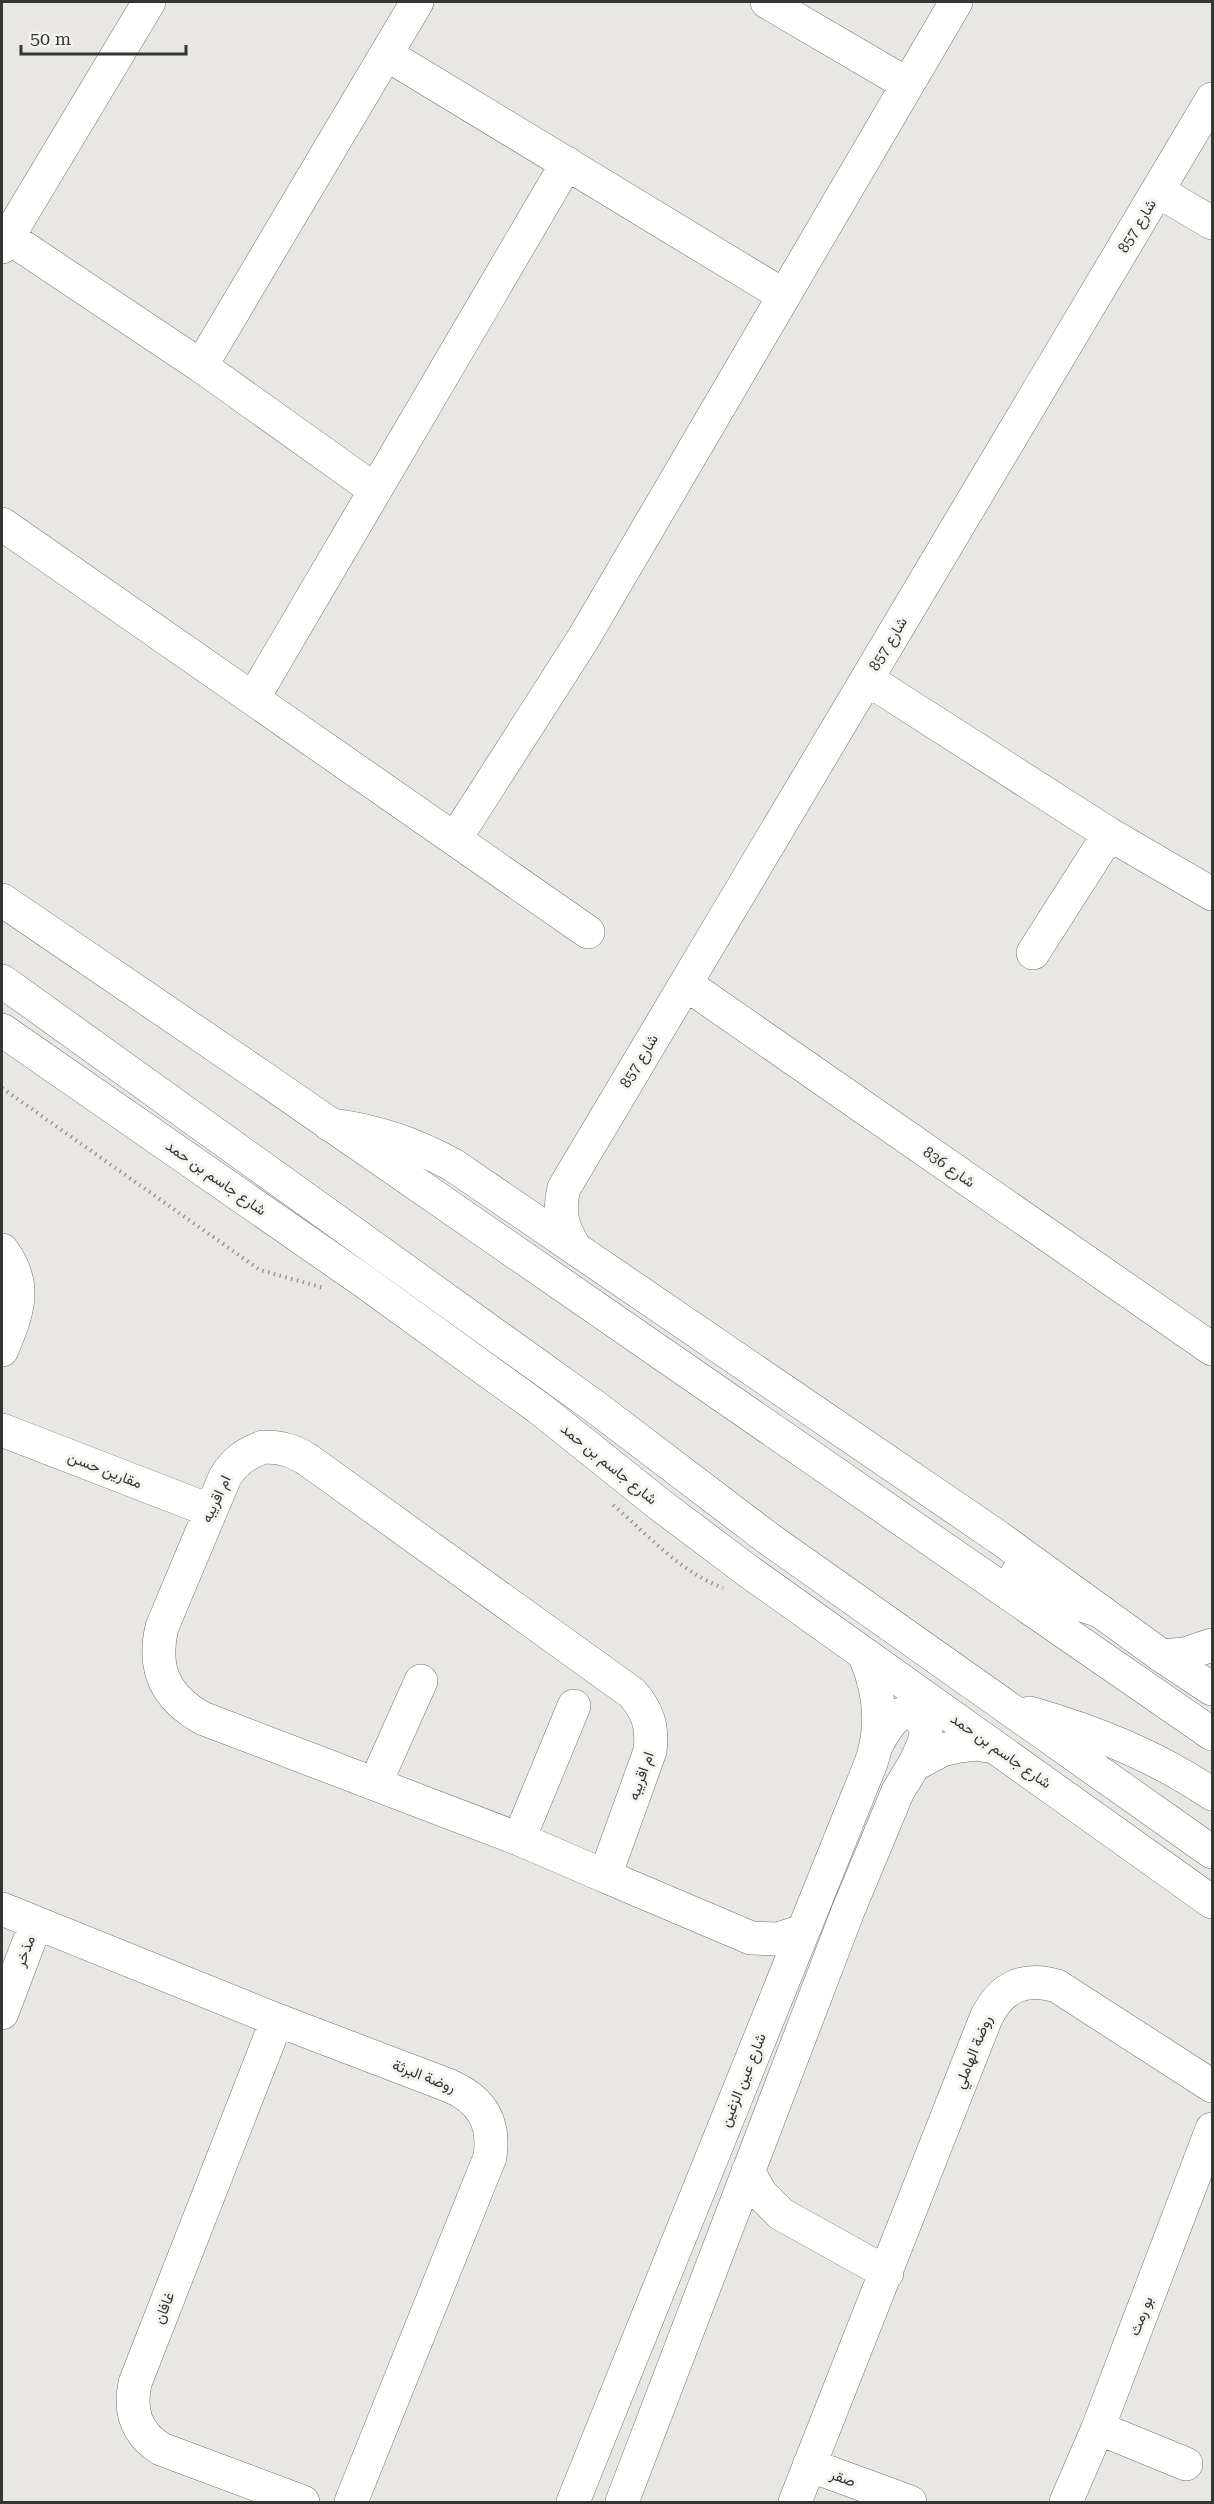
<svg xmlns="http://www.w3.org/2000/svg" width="1214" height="2504" viewBox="0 0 1214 2504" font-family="'Roboto Serif',Vazirmatn,serif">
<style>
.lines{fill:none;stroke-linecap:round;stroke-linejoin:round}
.minor-casing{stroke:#74736f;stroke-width:34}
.major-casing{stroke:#74736f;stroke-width:34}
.path{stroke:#979693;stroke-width:4;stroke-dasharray:1.5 4.5;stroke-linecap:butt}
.minor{stroke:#fff;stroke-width:33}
.major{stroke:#fff;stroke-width:33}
.labels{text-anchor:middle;stroke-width:6;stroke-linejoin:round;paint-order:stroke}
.street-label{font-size:15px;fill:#353533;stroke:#f6f4f0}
</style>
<rect width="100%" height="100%" fill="#e8e7e3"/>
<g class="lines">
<g class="minor-casing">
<path id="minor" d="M767,2l140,82
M386,54l397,241
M1158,191l54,32
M8,237l193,129 174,124
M2,247l147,-245
M201,366l216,-364
M2,524l586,408
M867,679l242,155 103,60
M254,697l313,-534
M455,839l128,-200 373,-637
M1033,953l76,-119
M686,984l526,365
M2,1030l360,250 177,128 120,96 89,67 464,331
M330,1125c45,5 83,18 123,40l545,372 164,119 50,33
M576,1249c-14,-20 -18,-38 -12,-61l648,-1089
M2,1250c27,36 15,63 0,100
M2,1430l207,80
M263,1447c18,0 30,3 45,13l324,233c16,18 21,34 18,58l-45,125 -86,-37 -317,-121c-37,-21 -50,-49 -40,-91l63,-150c10,-16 20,-23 38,-30z
M1162,1656l23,-2 27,-9
M877,1744c8,-14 22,-42 41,-27 5,4 8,11 8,17 -1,10 -8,22 -12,31
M375,1784l46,-103
M519,1839l55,-133
M605,1876l146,62 27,1 25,-8
M2,1909l275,111 173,66c32,14 45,37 40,71l-139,345
M2,2013l34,-90
M277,2020l-142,363c-6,29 1,50 26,66l142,53
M748,2171l13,23 20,20 106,59
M1098,2428l88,36
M809,2465l101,37
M573,2502l298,-739c13,-37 9,-73 -7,-109
M622,2502l226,-591 50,-120 16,-26 28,-15 17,-4 18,-2 17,3
M795,2502l191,-484c15,-31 38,-42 71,-32l155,100
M1066,2502l32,-74 114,-299"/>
</g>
<g class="major-casing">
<path id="major" d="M2,900l257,175 953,659
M2,981l592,425 175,133 443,313
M1017,1574l31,20 52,17
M1030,1713c63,18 128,44 182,81"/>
</g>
<path class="path" d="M2,1088l258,182 64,18
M613,1505c37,31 64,65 110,83"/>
<use href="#minor" class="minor"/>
<use href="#major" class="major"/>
</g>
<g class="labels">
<g class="street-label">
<text transform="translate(1137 226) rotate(-59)" y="5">شارع 857</text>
<text transform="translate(888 644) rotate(-59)" y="5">شارع 857</text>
<text transform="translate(639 1061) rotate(-59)" y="5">شارع 857</text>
<text transform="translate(949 1167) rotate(35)" y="5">شارع 836</text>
<text transform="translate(216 1178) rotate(35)" y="5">شارع جاسم بن حمد</text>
<text transform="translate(609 1464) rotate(39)" y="5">شارع جاسم بن حمد</text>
<text transform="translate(105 1470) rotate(21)" y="5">مقارين حسن</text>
<text transform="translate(216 1499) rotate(-65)" y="5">ام اقريبه</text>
<text transform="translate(1001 1751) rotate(35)" y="5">شارع جاسم بن حمد</text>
<text transform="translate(641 1776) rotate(-71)" y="5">ام اقريبه</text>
<text transform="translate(25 1951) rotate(-69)" y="5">مذخر</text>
<text transform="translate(973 2052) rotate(-68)" y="5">روضة الهاملي</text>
<text transform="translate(424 2076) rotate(21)" y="5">روضة البرثة</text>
<text transform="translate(743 2080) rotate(-68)" y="5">شارع عين الزغين</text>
<text transform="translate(164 2308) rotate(-69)" y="5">غافان</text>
<text transform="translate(1141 2316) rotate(-69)" y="5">بو رمث</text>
<text transform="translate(843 2478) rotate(20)" y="5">صقر</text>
</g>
</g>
<rect width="1214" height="2504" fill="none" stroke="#353533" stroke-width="6"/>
<path d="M21 45v9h165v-9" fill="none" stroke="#353533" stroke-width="3"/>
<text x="30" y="45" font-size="18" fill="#353533" stroke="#f6f4f0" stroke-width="4.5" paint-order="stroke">50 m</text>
</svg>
